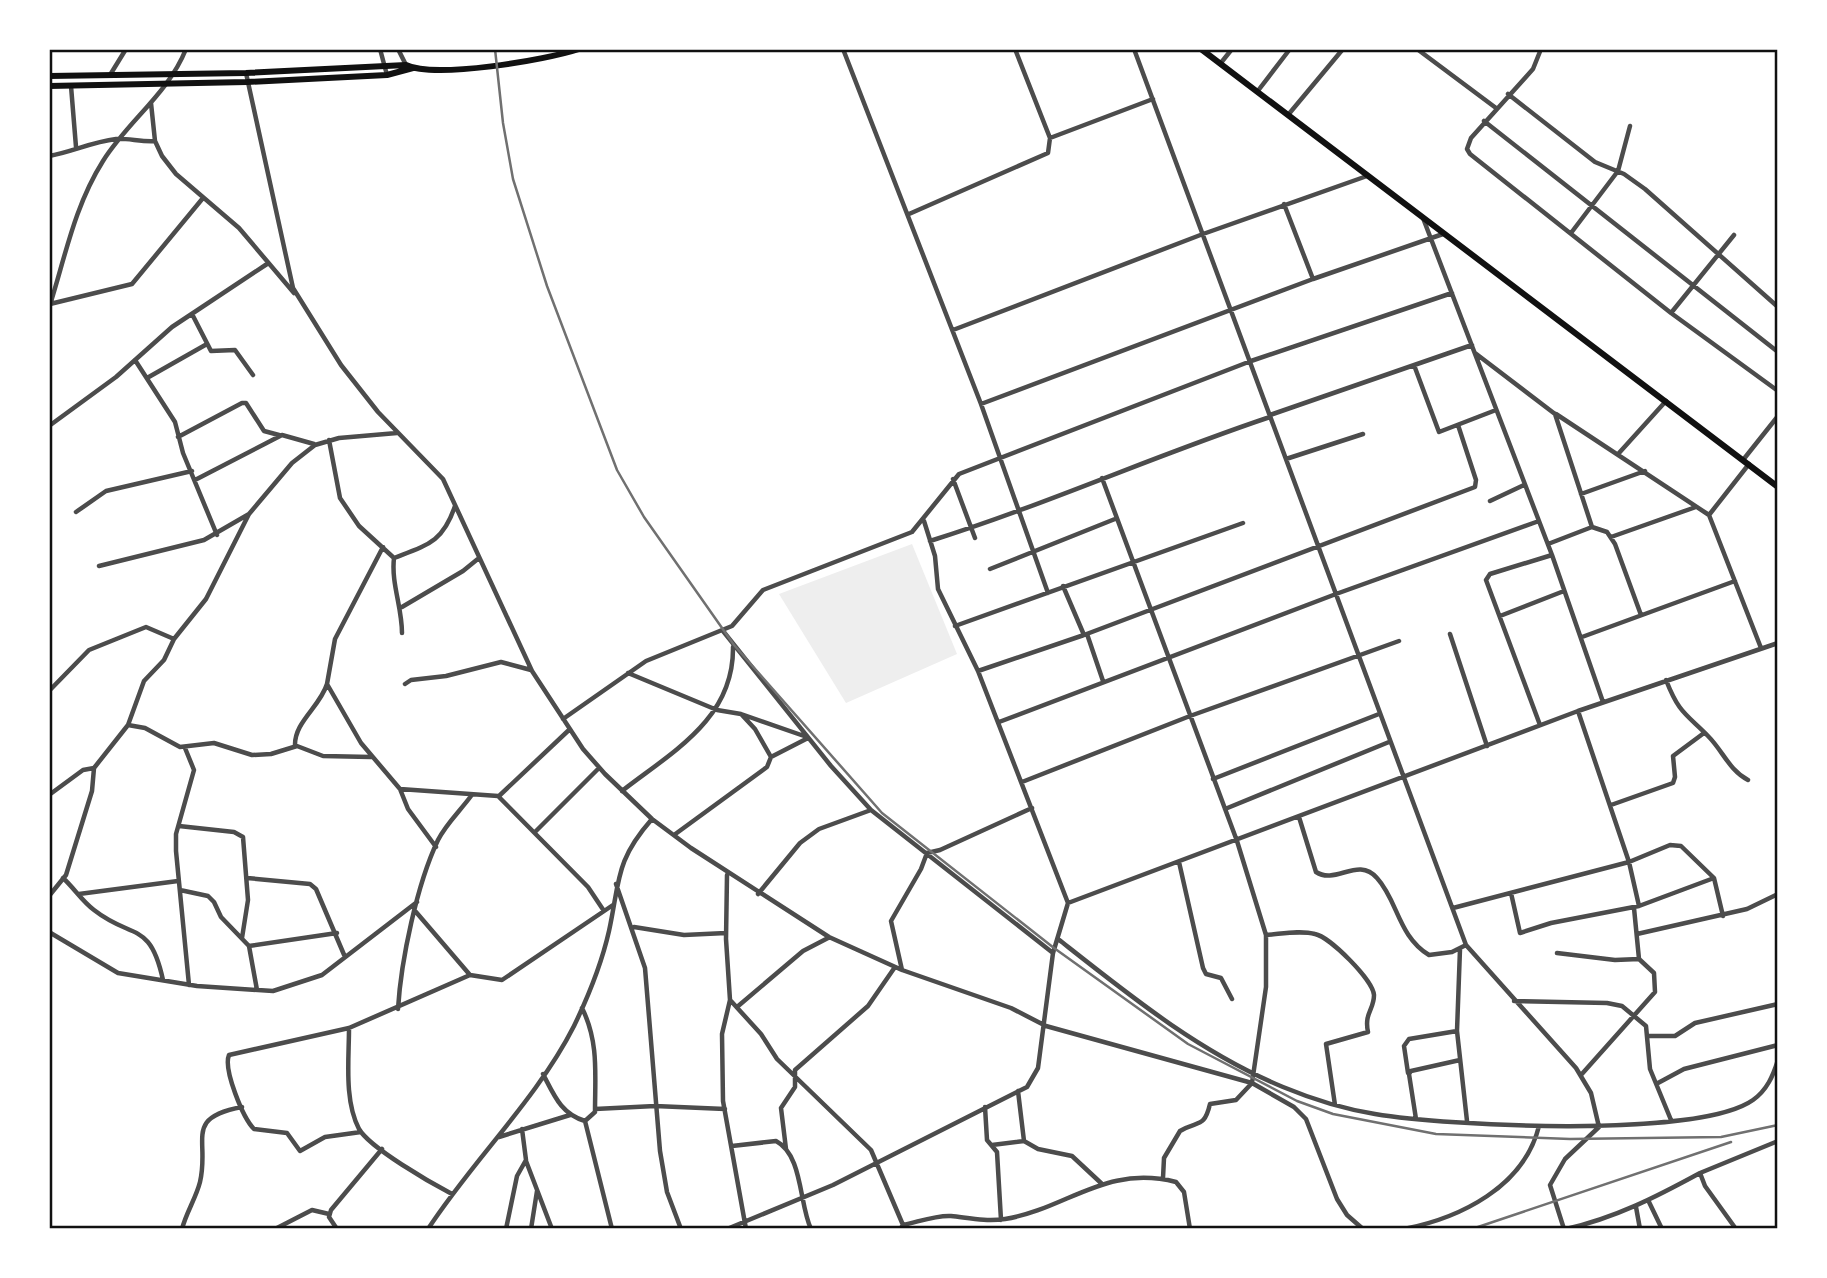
<svg xmlns="http://www.w3.org/2000/svg" width="1827" height="1278" viewBox="0 0 1827 1278" font-family="Helvetica,sans-serif">
<style>
.green{fill:#eee}
.lines{fill:none;stroke-linecap:round;stroke-linejoin:round}
.minor{stroke:#4c4c4c;stroke-width:4.5}
.secondary{stroke:#111;stroke-width:6}
.rail{stroke:#707070;stroke-width:2.5}
.neatline{fill:none;stroke:#111;stroke-width:2.5}
</style>
<rect width="100%" height="100%" fill="#fff"/>
<path class="green" d="M912,544l45,110 -111,49 -67,-109z"/>
<g class="lines">
<path class="minor" d="M380,49l7,26
M398,49l8,16
M843,49l138,355 67,189
M1134,49l332,896 110,123 15,25 8,34 -34,32 -15,26 14,44
M1417,49l79,59
M1541,49l-8,20 -62,69 -4,11 3,5 201,159 107,78
M1220,64l12,-15
M246,73l47,215 48,77 37,47 65,67 89,192 51,78 22,25 47,45 39,29 138,89 73,33 109,38 35,18 206,57 42,24 12,12 31,80 10,16 16,14
M110,75l16,-26
M71,86l5,61
M1257,92l33,-43
M1508,94l87,68 29,12 21,15 133,118
M151,103l4,38 7,15 14,18 63,54 55,65
M1288,115l55,-66
M1484,121l294,231
M1050,138l103,-39
M49,156c22,-4 43,-14 67,-17 11,-1 26,3 39,2
M1284,204l29,75
M909,214l139,-61 2,-15 -35,-89
M1423,218l129,337 51,147
M1571,233l47,-62 12,-45
M50,304l82,-20 71,-86
M49,308c16,-50 25,-101 54,-147 25,-40 65,-67 83,-112
M1671,313l63,-78
M192,314l19,37 24,-1 18,25
M953,330l250,-96 164,-58
M1475,353l80,61 37,113
M135,360l40,62 8,31 34,82
M1414,365l25,67 57,-22
M147,378l60,-34
M981,404l332,-125 130,-45
M1556,414l153,101
M1270,415l202,-70
M49,426l67,-49 56,-50 95,-63
M178,437l64,-34h4l18,28 15,4
M329,440l11,58 19,28 35,32
M1619,453l47,-52
M1286,459l77,-25
M1743,460l35,-44
M1749,464l-40,51 52,133
M1102,478l135,363 29,94v52l-14,96 -16,17 -26,4c-6,25 -12,16 -30,27l-16,27 -1,20
M953,479l22,59
M195,480l87,-45 32,9
M1581,494l64,-23
M1490,501l34,-16
M76,512l30,-21 86,-20
M1611,537l85,-30
M930,541c115,-36 226,-86 340,-124
M1548,544l44,-17 15,5 8,12 26,71
M383,547l-48,92 -8,45 34,59 39,46 8,20 28,38
M394,558c34,-13 49,-16 61,-52
M394,558c-3,25 8,49 8,75
M99,566l105,-26 45,-26
M990,569l125,-50
M1063,586l21,49
M402,607l61,-36 16,-13
M1500,616l64,-25
M955,626l288,-103
M723,631l108,135 40,44 182,143
M1087,634l16,47
M1450,634l37,112
M1582,637l153,-56
M978,671l106,-36 391,-148 1,-7 -18,-55
M628,673l89,37 24,4 66,23
M1666,680c13,33 19,33 42,56 15,15 21,34 40,44
M405,684l6,-4 35,-4 55,-14 30,8
M49,691l40,-41 57,-23 28,12
M1578,711l51,151 41,-17 11,1 33,32 9,38
M563,719l83,-58 86,-35 31,-36 149,-58 47,-58 292,-113 201,-68
M999,722l337,-128 203,-73
M128,725l17,3 35,19 34,-4 38,12 19,-1 26,-8 26,10 48,1
M1540,725l-54,-145 4,-6 62,-19
M295,746c-1,-24 25,-39 32,-62
M185,748l9,22 -18,64v17l13,134
M771,757l37,-19
M1213,779l166,-65
M1022,782l168,-66 209,-75
M400,789l98,7 90,91 16,24
M622,791c50,-39 112,-72 111,-144
M49,795l34,-25 11,-2
M499,796l71,-67
M1611,805l62,-22 2,-6 -2,-21 31,-23
M1225,809l164,-67
M1299,817l17,55c20,13 42,-16 61,6 21,23 21,58 52,77l23,-3 14,-7
M179,826l55,6 9,5 5,63 -6,38
M536,831l63,-63
M674,835l93,-68 4,-10 -16,-28 -13,-14
M1179,862l24,106 3,6 15,4 11,21
M727,875l-1,64 4,61 -8,34 1,67 23,128
M63,878c11,10 19,23 31,32 38,30 56,10 69,70
M247,878l63,6 6,5 29,68
M616,884l29,84 15,183 7,41 14,37
M180,890l28,6 6,6 7,15 28,29 8,44
M1511,893l9,40 31,-10 88,-17 75,-28
M79,894l99,-13
M758,894l42,-51 19,-14 52,-19
M49,896l17,-21 26,-84 2,-23 34,-43 16,-44 20,-21 10,-21 32,-40 43,-85 43,-51 23,-18 24,-7 58,-5
M1068,903l510,-192 200,-68
M1453,908l176,-46 10,44
M416,912l54,63
M634,927l50,8 42,-2
M49,932l69,41 79,13 76,5 49,-16 95,-73
M1637,934l110,-25 31,-15
M1266,935c15,-1 34,-5 49,-1 15,3 58,46 59,61 0,15 -10,18 -6,37l-42,12 9,61
M1058,939c71,56 141,113 225,148 29,12 61,22 92,27 70,12 323,25 378,-14 14,-10 20,-24 25,-40
M249,946l88,-13
M1460,949l-3,82 10,90
M1557,953l58,7 24,-1
M902,970l-11,-49 30,-52 6,-16 13,-3 92,-42
M731,1001l30,33 16,25 94,91 32,75 -3,4
M1514,1001l93,2 15,3 24,20 4,43 21,51
M737,1007l66,-56 25,-13
M582,1008c17,34 13,67 13,104l-10,9 27,108
M398,1009c3,-49 19,-125 40,-169 8,-16 22,-29 33,-44
M349,1028c0,32 -5,72 10,101 11,19 72,54 93,65
M1647,1036h28l20,-13 83,-19
M1408,1073l-4,-27 5,-7 48,-8
M543,1074c11,21 18,40 42,47
M1581,1075l74,-83 -1,-19 -15,-14 -5,-51
M1658,1083l26,-14 94,-24
M1018,1091l6,50 14,8 34,7 29,27
M985,1107l2,33 10,12 4,68
M595,1109l60,-3 70,3
M1416,1119l-7,-45 2,-3 49,-11
M361,1132l-36,5 -25,14 -13,-18 -33,-4c-11,-11 -31,-60 -25,-74l120,-27 121,-53 32,5 111,-75
M499,1137l71,-22
M992,1145l32,-4
M732,1146l44,-5c27,14 23,63 35,88
M786,1149l-5,-41 14,-21v-17l73,-64 27,-39
M526,1161l26,68
M1700,1173l78,-32
M1649,1202l13,27
M1636,1207l4,22
M903,1225c15,-3 33,-10 48,-9 18,2 35,6 54,3 62,-10 100,-55 171,-37l8,10 6,37
M182,1229c4,-16 14,-31 18,-47 10,-42 -17,-64 42,-75
M275,1229l37,-19 17,4
M337,1229l-8,-12 2,-7 51,-61
M428,1229c45,-69 109,-130 146,-203 14,-29 28,-64 35,-95 11,-51 6,-70 43,-112
M506,1229l11,-53 9,-16 -4,-31
M531,1229l6,-38
M727,1229l106,-44 194,-98 11,-19 15,-115 15,-50 -90,-232 -40,-82 -3,-33 -11,-35
M1404,1229c56,-11 120,-42 135,-103
M1566,1229c49,-11 90,-32 134,-56l5,13 31,43"/>
<path class="secondary" d="M1201,49l577,438
M49,76l197,-3 160,-8c29,14 140,-5 173,-16
M49,86l198,-4 140,-7 26,-7"/>
<path class="rail" d="M495,49l8,74 10,56 34,107 70,184 27,47 90,128 148,168 172,135 134,96 109,57 36,13 103,20 134,5 151,-2 57,-12
M1472,1229l259,-87"/>
</g>
<rect width="1827" height="1278" fill="none" stroke="#ffffff" stroke-width="102"/>
<rect x="51" y="51" width="1725" height="1176" class="neatline"/>
</svg>
